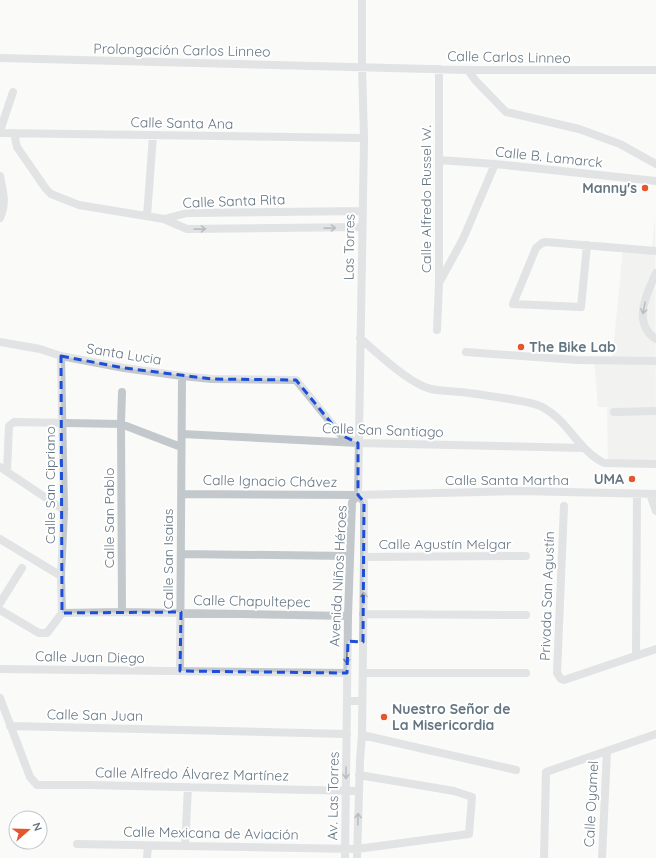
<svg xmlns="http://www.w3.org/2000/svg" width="656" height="858" viewBox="0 0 656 858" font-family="Quicksand,sans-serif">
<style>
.built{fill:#e8e9e9}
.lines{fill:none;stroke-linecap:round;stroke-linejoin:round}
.minor{stroke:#c3c8cc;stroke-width:8}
.oneway{stroke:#6a7a87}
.marked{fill:none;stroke:#1d4ed8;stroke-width:3;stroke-dasharray:8 5;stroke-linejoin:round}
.poi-dot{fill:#e4572e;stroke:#fff;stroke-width:1.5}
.labels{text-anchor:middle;stroke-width:4;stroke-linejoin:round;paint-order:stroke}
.street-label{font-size:14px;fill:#657683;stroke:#fff}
.poi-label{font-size:14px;font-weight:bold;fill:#657683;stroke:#fff;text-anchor:end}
</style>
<rect width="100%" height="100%" fill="#fafaf8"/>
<path class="built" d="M655,217l1,247 -48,-1 -1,-56h-9l-4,-47 18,1 11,-113 29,2z"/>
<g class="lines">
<path class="minor" d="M1,58l467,12h188
M468,70l7,10 31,32 73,17 41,15 36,20
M0,131l13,-39
M0,133l364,5
M14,133l3,14 29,42 5,5 28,11 85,14 23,10 175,-2
M439,160l56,4 161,17
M0,176c3,17 7,26 0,42
M147,216l6,-80
M164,219l23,-6 176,-2
M587,245l-6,62 -68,-3 23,-56 6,-5 4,-1 110,9
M656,273c-7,16 -20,41 -9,57 2,4 6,7 9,9
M439,283l24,-44 32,-75
M437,330l2,-47v-214
M360,338c17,15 50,46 71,51 10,2 21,2 30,3 18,2 36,5 54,8 10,2 21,3 29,8 24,13 35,43 60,55l52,1
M0,342l40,7 21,7 63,12 58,8 30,3 84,1 45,55 13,6
M466,352l111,8 79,1
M61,356l3,154 -3,66 1,37
M122,392l-1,32 1,188
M614,412l42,-1
M182,434l176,9 226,5
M0,467l64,43
M7,471l2,-45 5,-4 107,2 60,23
M182,494l176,1 163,-4 135,3
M650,494l6,17
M358,495l6,-357 -2,-71v-67
M564,506l-7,167 4,6 3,1 92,-31
M0,539l61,37
M181,554l169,2
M364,557l162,-1
M0,603l22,-35
M0,610l39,23h8l15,-20
M62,613l60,-1 226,4
M363,614l163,1
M636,655l1,-161
M0,669l347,4
M180,671l2,-295
M363,673h163
M0,698l30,79 7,8h52l269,6
M347,701h15
M10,726l337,8
M362,735l154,35
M77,844l280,5 112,-15 3,-37 -18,-6 -95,-16
M185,846l3,-59
M147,858l1,-12
M345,858l3,-242 4,-114 6,-7
M357,858l3,-98 2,-25 2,-178v-55l-6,-7
M544,858l2,-86 110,-38
M602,858l5,-107"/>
</g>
<defs><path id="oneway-shaft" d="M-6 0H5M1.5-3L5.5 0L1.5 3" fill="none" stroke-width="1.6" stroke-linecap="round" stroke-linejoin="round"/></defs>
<g class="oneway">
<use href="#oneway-shaft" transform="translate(330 228) rotate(-1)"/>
<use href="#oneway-shaft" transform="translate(200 229) rotate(-1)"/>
<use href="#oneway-shaft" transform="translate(644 308) rotate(101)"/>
<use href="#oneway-shaft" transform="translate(364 598) rotate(-89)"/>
<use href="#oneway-shaft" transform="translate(347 658) rotate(91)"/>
<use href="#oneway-shaft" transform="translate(346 773) rotate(91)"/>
<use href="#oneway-shaft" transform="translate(358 819) rotate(-89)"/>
</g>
<path d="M0 0H656V858H0ZM61,356l63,12 88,11 84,1 45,55 17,8v52l6,7 -1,140 -15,-1 -1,32 -167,-2 1,-59 -119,1z" fill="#fafaf8" fill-opacity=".55" fill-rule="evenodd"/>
<path class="marked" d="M61,356l63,12 88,11 84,1 45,55 17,8v52l6,7 -1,140 -15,-1 -1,32 -167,-2 1,-59 -119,1z"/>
<g class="poi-dot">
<circle cx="645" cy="188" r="4"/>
<circle cx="521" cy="347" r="4"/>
<circle cx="632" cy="479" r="4"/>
<circle cx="384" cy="717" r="4"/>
</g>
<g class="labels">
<g class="street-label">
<text transform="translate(182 50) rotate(1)" y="5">Prolongación Carlos Linneo</text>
<text transform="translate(509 57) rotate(1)" y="5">Calle Carlos Linneo</text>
<text transform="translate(182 123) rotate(1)" y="5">Calle Santa Ana</text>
<text transform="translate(549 157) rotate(6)" y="5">Calle B. Lamarck</text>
<text transform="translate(426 199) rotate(-90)" y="5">Calle Alfredo Russel W.</text>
<text transform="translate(234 201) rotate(-2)" y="5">Calle Santa Rita</text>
<text transform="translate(349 247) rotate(-89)" y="5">Las Torres</text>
<text transform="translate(124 354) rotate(9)" y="5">Santa Lucia</text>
<text transform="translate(383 430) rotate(2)" y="5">Calle San Santiago</text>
<text x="507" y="485">Calle Santa Martha</text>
<text transform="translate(270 481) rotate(1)" y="5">Calle Ignacio Chávez</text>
<text transform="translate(50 485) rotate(-90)" y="5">Calle San Cipriano</text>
<text transform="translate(109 518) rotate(-90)" y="5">Calle San Pablo</text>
<text x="445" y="549">Calle Agustín Melgar</text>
<text transform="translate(168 559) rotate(-90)" y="5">Calle San Isaias</text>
<text transform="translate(338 576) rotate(-87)" y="5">Avenida Niños Héroes</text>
<text transform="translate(547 596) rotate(-88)" y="5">Privada San Agustín</text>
<text transform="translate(252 601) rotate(1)" y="5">Calle Chapultepec</text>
<text transform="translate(90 657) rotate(1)" y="5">Calle Juan Diego</text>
<text transform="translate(95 715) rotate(1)" y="5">Calle San Juan</text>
<text transform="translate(192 774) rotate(1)" y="5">Calle Alfredo Álvarez Martínez</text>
<text transform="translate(333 796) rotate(-89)" y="5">Av. Las Torres</text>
<text transform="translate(591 804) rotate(-87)" y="5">Calle Oyamel</text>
<text transform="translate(211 833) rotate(1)" y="5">Calle Mexicana de Aviación</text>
</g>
<g class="poi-label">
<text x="637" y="193">Manny's</text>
<text x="529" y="352" text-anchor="start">The Bike Lab</text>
<text x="624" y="484">UMA</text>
<text x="392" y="714" text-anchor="start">Nuestro Señor de<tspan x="392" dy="16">La Misericordia</tspan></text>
</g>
</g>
<g transform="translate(28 830) rotate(70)"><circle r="19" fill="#ffffff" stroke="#c1c8cd"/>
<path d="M0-3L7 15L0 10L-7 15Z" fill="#e4572e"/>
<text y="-6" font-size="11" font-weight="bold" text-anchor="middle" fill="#657683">N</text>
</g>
</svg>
